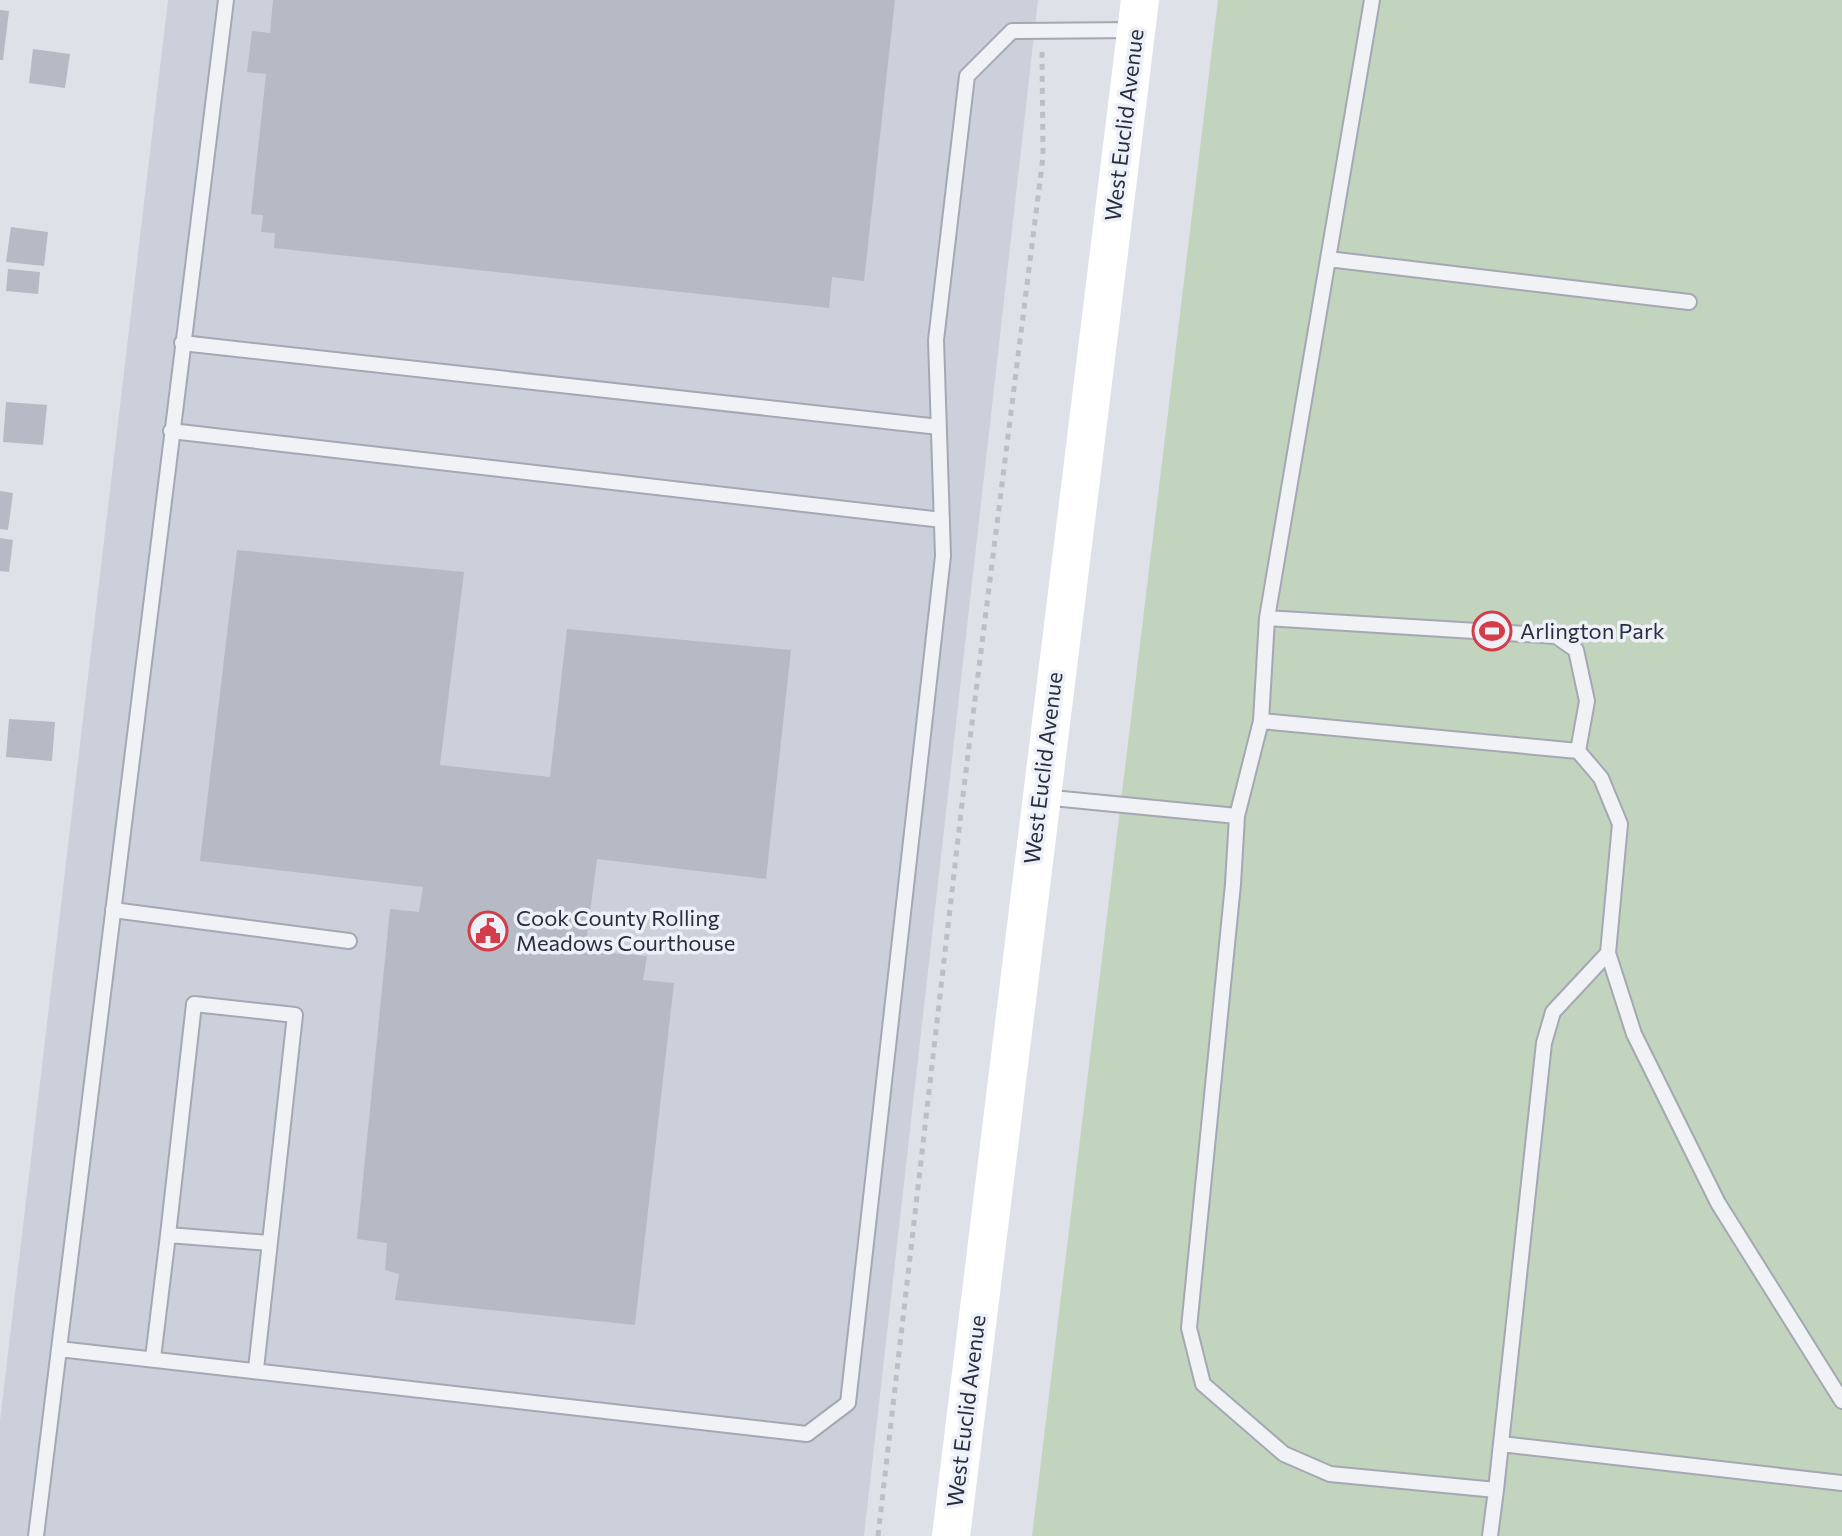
<svg xmlns="http://www.w3.org/2000/svg" width="1842" height="1536" viewBox="0 0 1842 1536" font-family="Commissioner,sans-serif">
<style>
.built{fill:#ccd0da}
.green{fill:#c2d3be}
.building{fill:#b5bac5}
.lines{fill:none;stroke-linecap:round;stroke-linejoin:round}
.lane-casing{stroke:#a3a8b2;stroke-width:18}
.path{stroke:#bcbfc7;stroke-width:5;stroke-dasharray:6 6;stroke-linecap:butt}
.lane{stroke:#f1f2f6;stroke-width:14}
.secondary{stroke:#fff;stroke-width:38}
.labels{text-anchor:middle;stroke-width:7;stroke-linejoin:round;paint-order:stroke}
.street-label{font-size:22px;fill:#262e40;stroke:#edf0f6}
.poi-label{font-size:22px;fill:#262e40;stroke:#edf0f6;text-anchor:start}
</style>
<rect width="100%" height="100%" fill="#dee1e8"/>
<path class="built" d="M168,0h870l-174,1536h-864v-115z"/>
<path class="green" d="M1218,0h624v1536h-810z"/>
<path class="building" d="M273,0h622l-31,281 -32,-4 -3,31 -555,-60 1,-15 -14,-1 2,-17 -12,-1 15,-140 -19,-2 5,-41 18,2z
M0,10l9,1 -6,49h-3z
M33,49l37,5 -5,34 -36,-5z
M11,227l37,5 -4,34 -38,-4z
M8,269l32,3 -2,22 -32,-3z
M6,402l41,3 -4,40 -40,-3z
M0,491l13,2 -5,37 -8,-1z
M0,538l13,2 -4,32 -9,-1z
M237,550l227,22 -24,193 110,12 17,-148 224,21 -25,229 -169,-20 -12,92 62,5 -4,24 31,3 -39,342 -240,-25 4,-26 -14,-4 2,-27 -30,-4 33,-330 29,3 4,-25 -223,-26z
M9,719l46,3 -3,39 -46,-4z"/>
<g class="lines">
<g class="lane-casing">
<path id="lane" d="M1328,259l361,43
M182,343l757,84
M171,431l771,89
M1267,618l289,18 20,14 11,51 -9,50
M1261,721l6,-103 105,-618
M1042,797l195,19 24,-95 317,30 23,27 19,46 -12,129
M1237,816l-4,68 -44,444 14,56 81,70 46,20 166,16 -6,46
M113,910l236,31
M59,1349l167,-1349
M153,1358l15,-123
M256,1369l39,-354 -101,-11 -26,231 101,8
M1501,1444l341,39
M1496,1490l48,-447 9,-31 55,-59 26,81 84,169 124,198
M36,1536l23,-187 748,85 41,-31 95,-847 -7,-216 31,-264 45,-45 124,-1"/>
</g>
<path class="path" d="M878,1536l85,-741 80,-638 -1,-105"/>
<use href="#lane" class="lane"/>
<path class="secondary" d="M951,1536l189,-1536"/>
</g>
<defs>
<g id="stadium-ring" transform="scale(2)"><circle r="9.5" fill="#edf0f6" stroke="#d43c49" stroke-width="1.5"/><path d="M0-5a6.5 5 0 1 0 0 10a6.5 5 0 1 0 0-10ZM-3.5-1.8h7v3.6h-7Z" fill="#d43c49"/></g>
<g id="civic-ring" transform="scale(2)"><circle r="9.5" fill="#edf0f6" stroke="#d43c49" stroke-width="1.5"/><path d="M-.6-6.5H3V-4.5H.6V-3L4-1V1h2V6H-6V1h2V-1L-.6-3ZM-1.2 2.5V6h2.4V2.5Z" fill="#d43c49"/></g>
</defs>
<g fill-rule="evenodd">
<use href="#stadium-ring" x="1492" y="631"/>
<use href="#civic-ring" x="488" y="931"/>
</g>
<g class="labels">
<g class="street-label">
<text transform="translate(1124 125) rotate(-83)" y="8">West Euclid Avenue</text>
<text transform="translate(1043 768) rotate(-83)" y="8">West Euclid Avenue</text>
<text transform="translate(966 1411) rotate(-83)" y="8">West Euclid Avenue</text>
</g>
<g class="poi-label">
<text x="1520" y="639">Arlington Park</text>
<text x="516" y="926">Cook County Rolling<tspan x="516" dy="25">Meadows Courthouse</tspan></text>
</g>
</g>
</svg>
